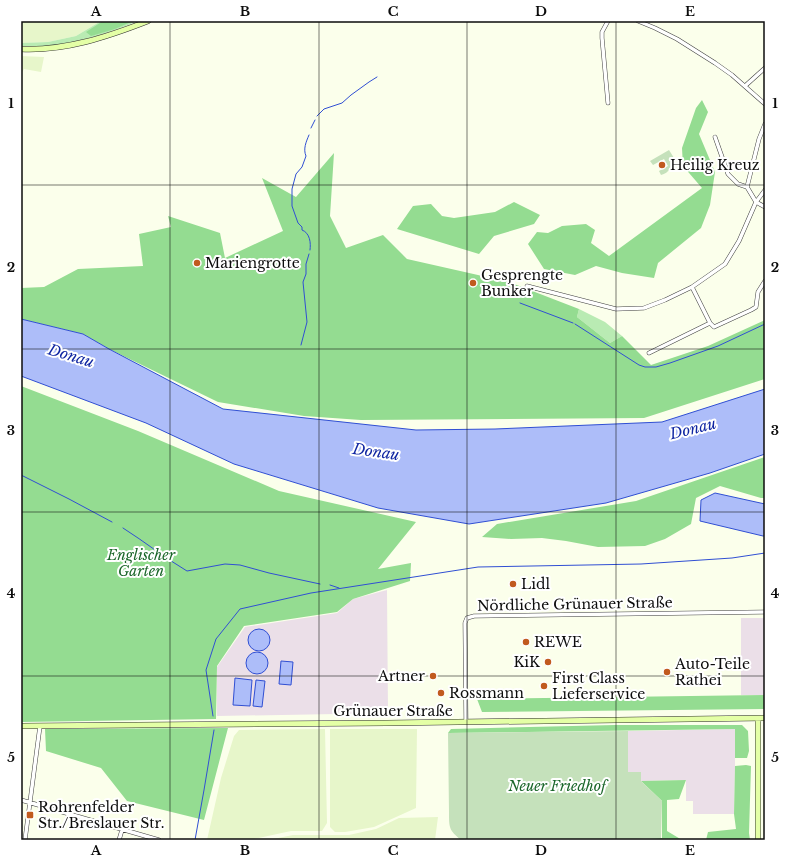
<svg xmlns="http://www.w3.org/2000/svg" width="786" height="861" viewBox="0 0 786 861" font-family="'Libre Baskerville',serif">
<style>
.industrial{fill:#ebdfe8}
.farmland{fill:#e7f6ca}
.green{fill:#b9ebb3}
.forest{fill:#94dc91}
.cemetery{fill:#c5e1bb}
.water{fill:#adbdf9;stroke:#304fd3}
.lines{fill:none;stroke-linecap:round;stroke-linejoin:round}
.stream{stroke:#304fd3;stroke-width:1}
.street-casing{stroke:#3f3f3f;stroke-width:4.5}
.secondary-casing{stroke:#2e2e2e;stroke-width:6}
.street{stroke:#fff;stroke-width:3.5}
.secondary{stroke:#e4ffa6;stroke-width:5}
.grid{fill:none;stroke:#0c0c0c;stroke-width:1;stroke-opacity:0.55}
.poi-dot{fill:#c15a1e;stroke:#fff;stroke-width:1.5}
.labels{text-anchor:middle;stroke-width:4;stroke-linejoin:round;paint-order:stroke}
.poi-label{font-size:14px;fill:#0c0c0c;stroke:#fff;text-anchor:start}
.park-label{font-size:14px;font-style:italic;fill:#1a6629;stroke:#fff}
.street-label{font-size:14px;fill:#0c0c0c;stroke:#fff}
.water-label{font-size:15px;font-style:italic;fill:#1026a2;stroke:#fff}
.neatline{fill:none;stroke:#0c0c0c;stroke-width:1.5}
.grid-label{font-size:13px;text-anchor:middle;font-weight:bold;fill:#0c0c0c}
</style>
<rect width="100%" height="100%" fill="#fbffeb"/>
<path class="industrial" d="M387,590l1,123 -51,1 -120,2v-49l28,-40 92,-14 16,-14z
M741,618h24v77h-24z
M735,729v37l-1,48h-41v-13h-7v-21l-45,1 -13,-9v-41z"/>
<path class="farmland" d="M21,21h80l-25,15 -28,6 -23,1h-4z
M21,56l23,1 -3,15 -17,-3 -3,5z
M325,729l2,94 -5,8h-31l-41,9h-43l14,-62 13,-42 5,-6z
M330,729h87l-1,79 -42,19 -29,5h-10l-5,-5z
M438,817l-3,23h-167l25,-5h56l27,-6 23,-11z"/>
<path class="green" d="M101,21h37c-26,11 -54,20 -83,24 -11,2 -23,1 -34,1v-3l27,-1 28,-6z
M579,309l26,13 17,14 -12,7 -33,-26z"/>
<path class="forest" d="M103,21h30l-18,8 -24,7 -5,-4z
M702,100l6,12 -9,22 16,38 -5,33 -9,23 -43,35 -4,15 -32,-5 -26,-7 -21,9 -31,-6 -16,-25 9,-12 11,1 14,-7 24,-2 9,6 -4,13 18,13 93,-68 -19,-22 -1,-18 14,-40z
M334,153l-4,63 16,32 37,-13 24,24 102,23 70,27 -2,8 33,26 12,-7 29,29 57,-19 57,-26v59l-121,39 -283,2 -57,-4 -86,-14 -109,-53 -26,-15 -62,-15v-31l23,-1 34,-18 65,-3 -4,-32 32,-7 -3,-11 52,17 5,25 58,-27 -21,-53 34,19z
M514,202l26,13 -6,9 -40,12 -15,18 -82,-25 16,-23 18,-2 11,12 12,2 41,-6z
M21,386l117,45 141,60 137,31 -38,47 33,-6 -1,18 -57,18 -16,13 -93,14 -27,40 -1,53 -195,3z
M765,457v41h-4l-41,-12 -24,12 -5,26 -26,15 -20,7 -47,1 -32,-6 -24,-3 -31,1 -29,-2 15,-13 139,-23z
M765,695v14l-283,3 -5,-13z
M615,725h127l6,6 1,20 -2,7h-12v-29l-287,4 3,-4z
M228,728l-24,92 -77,-19 -26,-33 -55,-17 -1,-22z
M746,765l5,1 -2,67 1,7h-52h8l2,-8 28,-3 -2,-15 1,-48z
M686,780l-7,19 -12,1v31l15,9h-56l36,-2v-37l-21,-20z"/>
<path class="cemetery" d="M669,150l5,8c-1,8 -5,15 -13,17l-2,-4 9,-5 -4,-7 -11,6 -3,-4z
M628,731v41h13v9l21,20 -1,37 -51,2h-149c-12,-10 -12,-12 -12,-28l-1,-79z"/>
<path class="water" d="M21,319l62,15 26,15 114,60 193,21 79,-1 167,-7 103,-33v65l-55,19 -104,30 -137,21 -91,-16 -144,-44 -88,-41 -125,-47z
M715,493l50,11v32h-2l-63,-15 1,-21z
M248 640a11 11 0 1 1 22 0a11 11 0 1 1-22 0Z
M246 663a11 11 0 1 1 22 0a11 11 0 1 1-22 0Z
M281,661l12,1 -2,23 -12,-1z
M235,678l17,2 -2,26 -17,-1z
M256,680l9,1 -3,26 -9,-1z"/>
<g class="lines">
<path class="stream" d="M317,116l7,-7 18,-6 9,-8 18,-13 8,-5
M311,128l4,-8
M309,135c-3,7 -6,14 -3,21l-4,11 -6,7 -4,15v17l6,17 4,4v3c8,3 9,13 8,20
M520,303l53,20
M575,324l64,41 6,2h11l14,-4 48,-17 47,-22
M301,345l6,-23 -4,-40 3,-8v-10l3,-10
M21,475l48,24 43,23
M123,528c22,14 42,30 64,43l38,-7 15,1 29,8 51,11
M330,585l9,3
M213,716l-7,-46 10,-31 24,-30 71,-16 167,-26 163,-3 91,-6 33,-5
M195,840l9,-50 10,-60"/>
<g class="street-casing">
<path id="street" d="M638,21l17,7 22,11 38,24 17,12 33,29
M745,86l20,-18
M608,103l-6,-65v-6l6,-11
M765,124l-6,15 -12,48 9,15 9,5
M715,137l13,37 10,10 9,3
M527,286l89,23 28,-1 21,-8 27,-13 33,-23 14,-23 17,-39 9,-12
M692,287l18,36 4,4 37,-17 5,-3 2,-15 7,-11
M649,353l61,-30
M466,722l-1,-99 2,-5 7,-2 291,-4
M21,800l138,40
M25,840l15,-114
M119,840l3,-10"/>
</g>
<g class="secondary-casing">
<path id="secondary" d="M21,49c44,2 86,-12 127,-28
M21,726l366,-3 378,-5
M758,840v-121"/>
</g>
<use href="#street" class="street"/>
<use href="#secondary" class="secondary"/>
</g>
<path class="grid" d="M170,21v819M319,21v819M467,21v819M616,21v819M21,185h744M21,349h744M21,512h744M21,676h744"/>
<g class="poi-dot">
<circle cx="662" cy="165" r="4"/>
<circle cx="197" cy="263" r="4"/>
<circle cx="473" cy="283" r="4"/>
<circle cx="513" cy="584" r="4"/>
<circle cx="526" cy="642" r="4"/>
<circle cx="548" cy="662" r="4"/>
<circle cx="667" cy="672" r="4"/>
<circle cx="433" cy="676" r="4"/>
<circle cx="544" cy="686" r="4"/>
<circle cx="441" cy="693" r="4"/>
<rect x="26" y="811" width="8" height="8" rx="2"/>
</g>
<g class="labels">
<g class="poi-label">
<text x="670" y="170">Heilig Kreuz</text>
<text x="205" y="268">Mariengrotte</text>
<text x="481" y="280">Gesprengte<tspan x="481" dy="16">Bunker</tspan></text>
<text x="521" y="589">Lidl</text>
<text x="534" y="647">REWE</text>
<text x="540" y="667" text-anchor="end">KiK</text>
<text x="675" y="669">Auto-Teile<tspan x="675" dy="16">Rathei</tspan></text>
<text x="425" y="681" text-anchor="end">Artner</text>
<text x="552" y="683">First Class<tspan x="552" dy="16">Lieferservice</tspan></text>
<text x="449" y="698">Rossmann</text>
<text x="38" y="812">Rohrenfelder<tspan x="38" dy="16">Str./Breslauer Str.</tspan></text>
</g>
<g class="park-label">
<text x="141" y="560">Englischer<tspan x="141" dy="16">Garten</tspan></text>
<text x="557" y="791">Neuer Friedhof</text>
</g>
<g class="street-label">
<text transform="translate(575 604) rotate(-1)" y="5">Nördliche Grünauer Straße</text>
<text x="393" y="716">Grünauer Straße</text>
</g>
<g class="water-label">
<text transform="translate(71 356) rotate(17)" y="5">Donau</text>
<text transform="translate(693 429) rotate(-14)" y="5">Donau</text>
<text transform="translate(376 452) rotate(8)" y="5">Donau</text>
</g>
</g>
<rect width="786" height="861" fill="none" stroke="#ffffff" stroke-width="44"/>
<rect x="22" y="22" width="742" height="817" class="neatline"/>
<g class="grid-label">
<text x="96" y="16">A</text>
<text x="245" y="16">B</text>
<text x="393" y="16">C</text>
<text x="541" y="16">D</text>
<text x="690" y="16">E</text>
<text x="11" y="108">1</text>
<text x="775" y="108">1</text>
<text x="11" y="272">2</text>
<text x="775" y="272">2</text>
<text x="11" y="435">3</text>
<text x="775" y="435">3</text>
<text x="11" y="598">4</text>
<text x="775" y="598">4</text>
<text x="11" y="762">5</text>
<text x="775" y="762">5</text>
<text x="96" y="855">A</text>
<text x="245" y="855">B</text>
<text x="393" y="855">C</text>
<text x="541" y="855">D</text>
<text x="690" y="855">E</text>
</g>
</svg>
